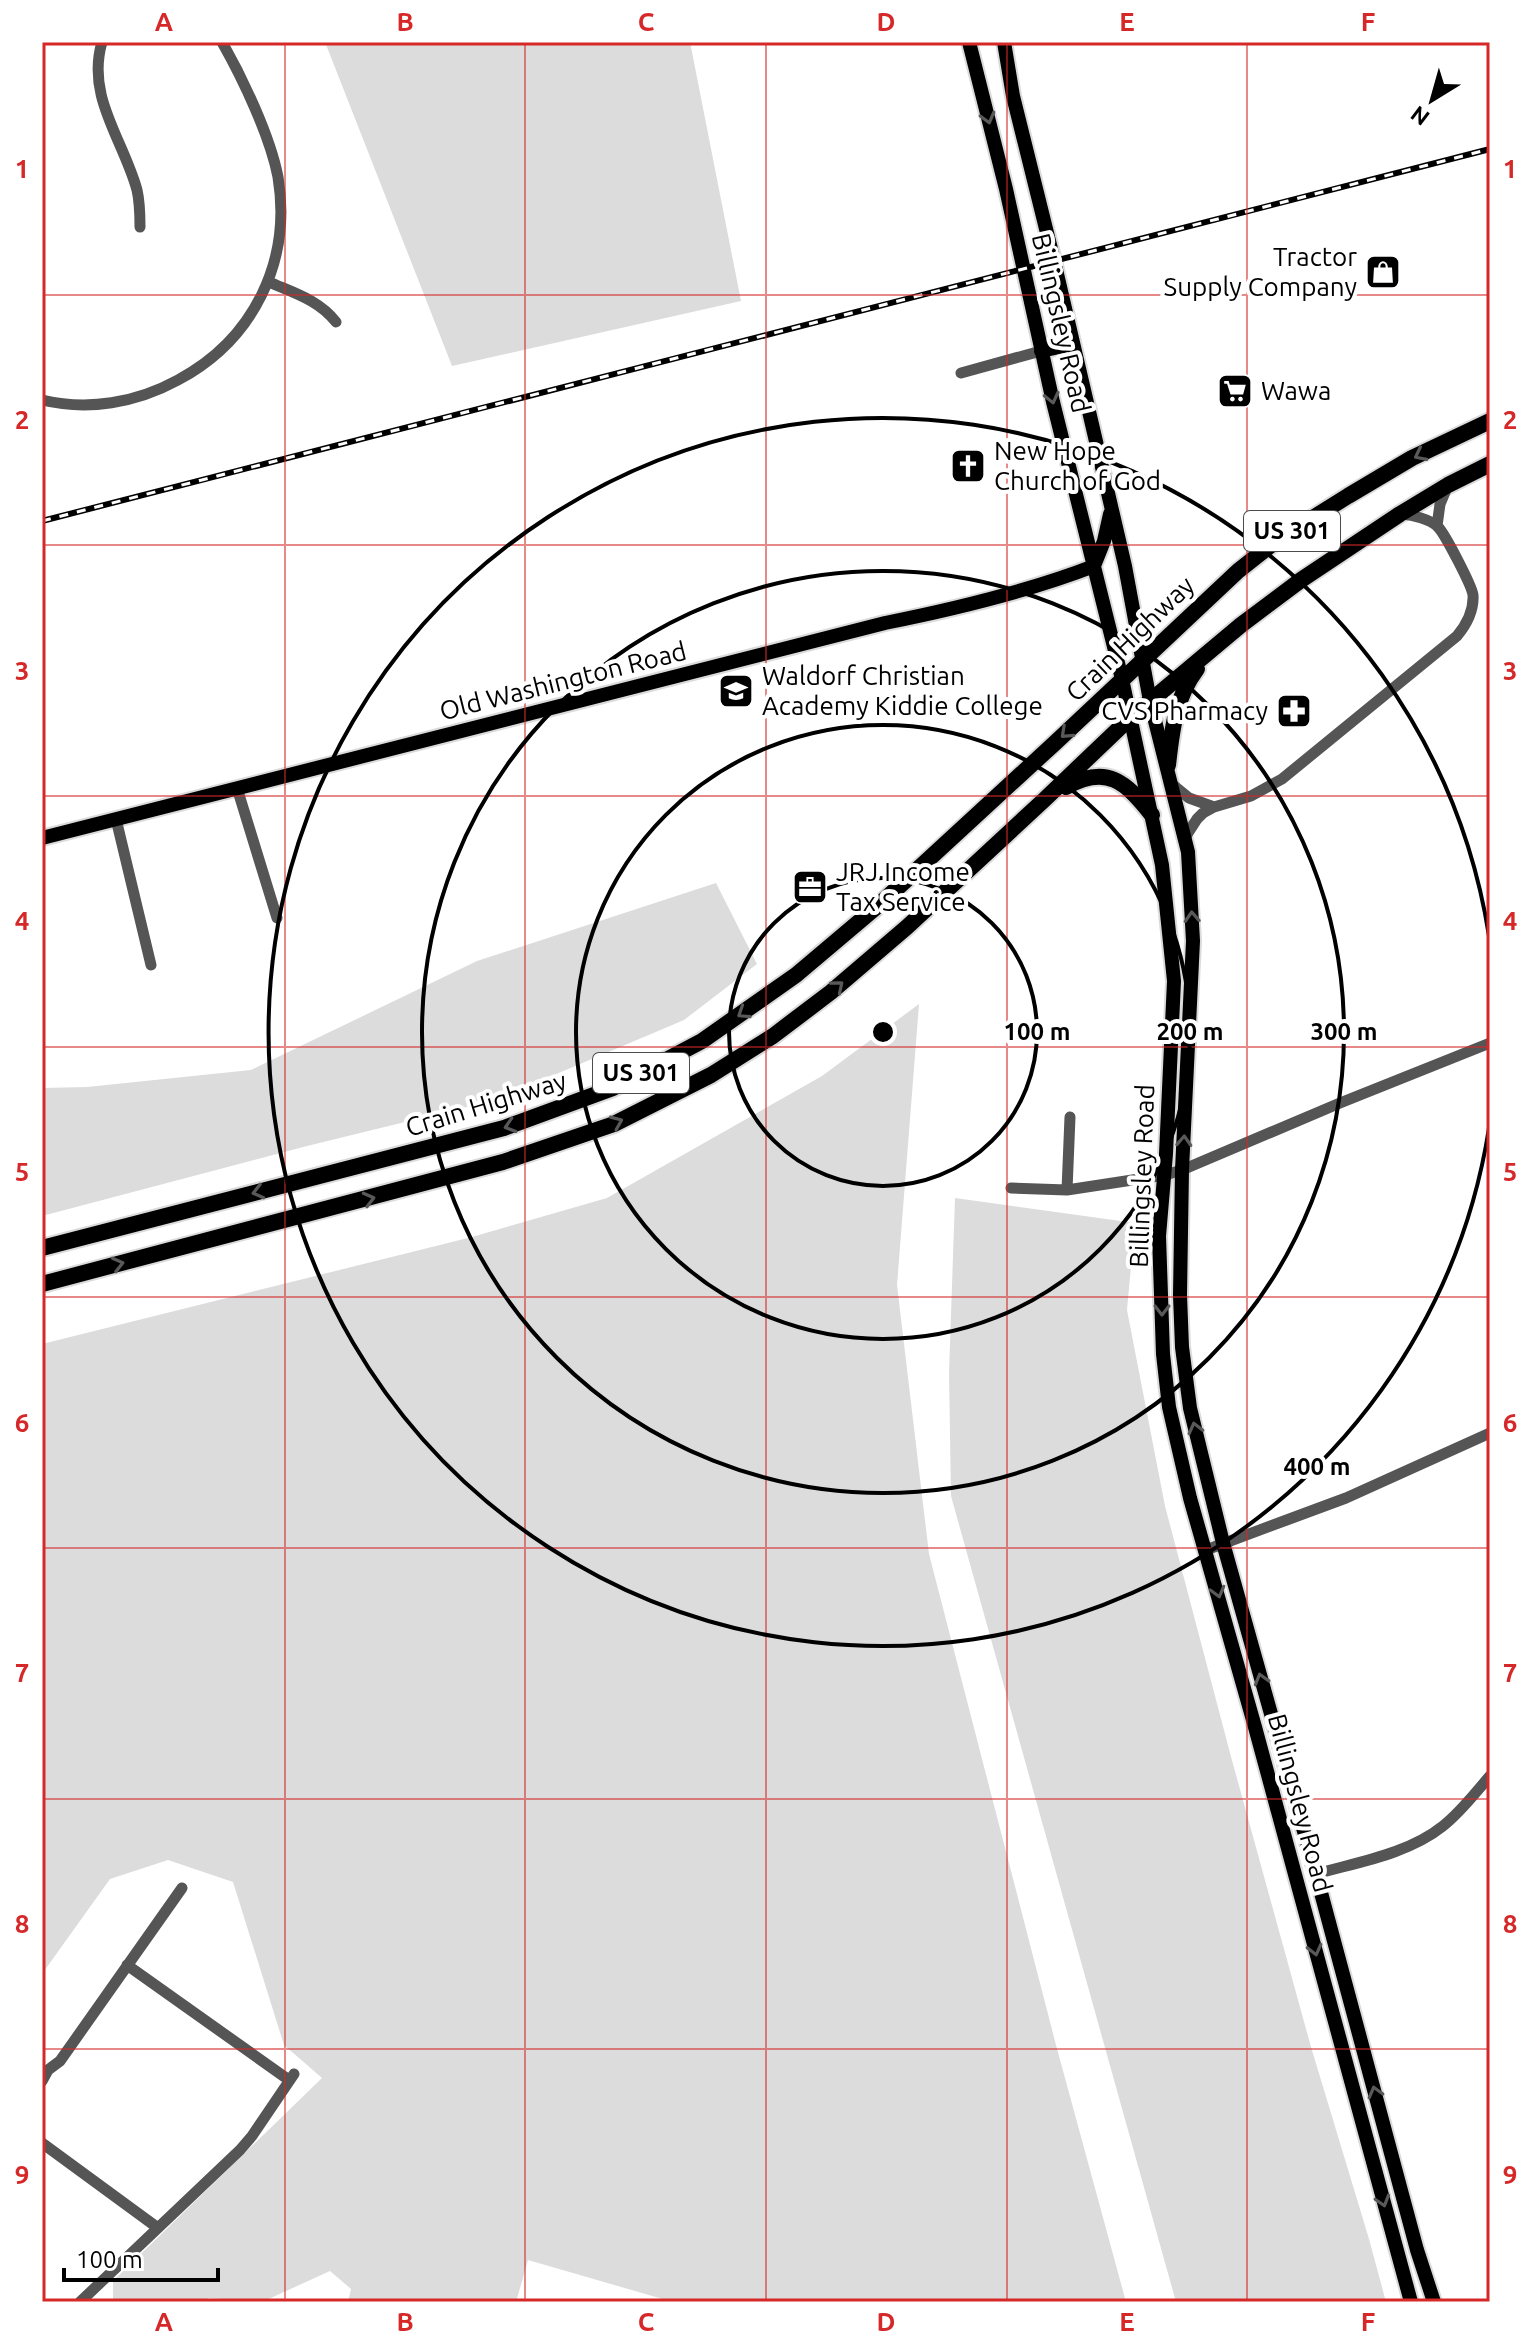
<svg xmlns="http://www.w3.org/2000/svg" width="1532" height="2344" viewBox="0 0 1532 2344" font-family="Ubuntu,sans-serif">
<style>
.green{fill:#dcdcdc}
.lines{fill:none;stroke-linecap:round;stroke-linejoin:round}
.major-casing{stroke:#dbdbdb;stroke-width:18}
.highway-casing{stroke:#dbdbdb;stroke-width:20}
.minor{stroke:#555;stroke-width:11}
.major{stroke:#000;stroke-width:14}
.highway{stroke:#000;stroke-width:16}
.rail-casing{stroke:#000;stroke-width:6}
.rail{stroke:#fff;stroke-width:3;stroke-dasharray:9;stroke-linecap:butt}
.oneway{stroke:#595959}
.grid{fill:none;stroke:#d62828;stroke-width:2;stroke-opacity:0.55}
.ring{fill:none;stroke:#000;stroke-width:4}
.labels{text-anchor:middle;stroke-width:8;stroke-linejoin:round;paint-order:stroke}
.shield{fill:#fff;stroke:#4c4c4c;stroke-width:2}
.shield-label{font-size:24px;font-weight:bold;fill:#000}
.poi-label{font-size:26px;fill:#000;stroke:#fff;text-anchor:start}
.street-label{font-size:26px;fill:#000;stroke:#fff}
.centre{fill:#000;stroke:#fff;stroke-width:4}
.ring-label{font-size:24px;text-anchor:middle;font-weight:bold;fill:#000;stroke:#fff;stroke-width:8;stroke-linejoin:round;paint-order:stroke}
.neatline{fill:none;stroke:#d62828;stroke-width:3}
.grid-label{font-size:26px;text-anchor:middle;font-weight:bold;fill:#d62828}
</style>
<rect width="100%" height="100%" fill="#fff"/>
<path class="green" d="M325,42h365l51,259 -289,65z
M716,883l41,81 -73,56 -189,80 -188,46 -265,70v-128l45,-1 164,-17 226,-109z
M919,1004l-22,281 32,269 127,491 70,257h-453l-145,-42 -12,42h-168l3,-13 -21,-18 -68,31 -53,-4 -9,4h-87v-21l209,-203 -38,-33 -51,-163 -65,-22 -58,19 -68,95v-630l430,-107 135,-39 215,-122z
M955,1198l180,25 -8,87 38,196 65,247 81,294 58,192 17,63h-210l-225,-806 -2,-123z"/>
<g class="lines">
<g class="major-casing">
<path id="major" d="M969,42l37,147 47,213 69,277 40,186 12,116 -8,173 -7,82 4,118 6,53 21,91 65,229 156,575
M1004,42l9,54 41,165 71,305 25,135 38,151 5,89 -11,229 -2,125 2,52 8,61 33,135 93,331 101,376 17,52
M1041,351l32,-7
M1094,566l10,-25 6,-27
M42,838l843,-215c70,-14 142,-31 209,-57"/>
</g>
<g class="highway-casing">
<path id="highway" d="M1168,765c4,-35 7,-67 29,-96
M1066,787c41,-23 60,-5 86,28
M42,1248l462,-120 109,-40 89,-47 94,-66 84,-71 176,-162 182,-171 38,-30 72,-45 64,-38 78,-37
M42,1284l461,-122 111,-38 97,-49 62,-39 58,-44 76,-65 137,-127 86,-82 111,-93 60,-45 99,-66 48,-29 42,-21"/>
</g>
<path class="minor" d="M102,42c-16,55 21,97 35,148 3,13 3,24 3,37
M269,282c25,11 50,18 67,40
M961,373l80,-22
M42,400c46,11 94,3 136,-20 75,-40 114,-118 100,-203 -8,-41 -35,-98 -56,-135
M1437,526l3,-22 8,-19
M1173,785l16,13 25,9
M237,788l40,130
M116,819l35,146
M1186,836l11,-17 6,-6 11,-6 37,-11 31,-17 175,-143c10,-12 17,-25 16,-41 -1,-9 -28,-61 -35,-68 -8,-8 -26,-12 -36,-13
M1011,1188l56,2 98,-15 17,-5 158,-67 150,-60
M1067,1190l3,-73
M1206,1550l140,-52 144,-65
M1316,1874c42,-12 92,-20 127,-48 18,-14 32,-33 47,-50
M127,1965l162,115
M42,2081l6,-11 12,-9 122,-173
M42,2143l116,85
M80,2302l160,-152 12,-14 42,-62"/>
<use href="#major" class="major"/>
<use href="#highway" class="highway"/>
<g class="rail-casing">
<path id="rail" d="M42,521l1448,-372"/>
</g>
<use href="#rail" class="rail"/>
</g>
<defs><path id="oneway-chevron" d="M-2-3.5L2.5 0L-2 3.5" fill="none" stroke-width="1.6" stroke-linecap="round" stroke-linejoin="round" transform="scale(2)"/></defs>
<g class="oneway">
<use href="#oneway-chevron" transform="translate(988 118) rotate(75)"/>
<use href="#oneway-chevron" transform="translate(1052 398) rotate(77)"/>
<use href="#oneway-chevron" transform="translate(1420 455) rotate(153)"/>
<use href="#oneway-chevron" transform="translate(1066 733) rotate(137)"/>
<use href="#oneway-chevron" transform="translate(1192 917) rotate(-93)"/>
<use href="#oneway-chevron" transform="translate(838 986) rotate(-40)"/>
<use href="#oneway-chevron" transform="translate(743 1013) rotate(147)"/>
<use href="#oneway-chevron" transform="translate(617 1122) rotate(-23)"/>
<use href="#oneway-chevron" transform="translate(510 1126) rotate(163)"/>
<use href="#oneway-chevron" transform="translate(1184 1141) rotate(-87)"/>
<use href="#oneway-chevron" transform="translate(258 1192) rotate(166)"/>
<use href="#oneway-chevron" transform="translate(369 1199) rotate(-15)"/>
<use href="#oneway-chevron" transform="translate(118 1264) rotate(-14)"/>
<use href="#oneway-chevron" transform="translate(1162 1310) rotate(90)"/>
<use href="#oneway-chevron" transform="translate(1195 1428) rotate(-104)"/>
<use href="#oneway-chevron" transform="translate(1218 1592) rotate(75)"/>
<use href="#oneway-chevron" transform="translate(1261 1679) rotate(-106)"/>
<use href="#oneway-chevron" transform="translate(1315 1950) rotate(76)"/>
<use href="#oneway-chevron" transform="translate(1375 2092) rotate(-105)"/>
<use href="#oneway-chevron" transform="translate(1383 2201) rotate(73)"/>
</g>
<path class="grid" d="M285,42v2260M525,42v2260M766,42v2260M1007,42v2260M1247,42v2260M42,295h1448M42,545h1448M42,796h1448M42,1047h1448M42,1297h1448M42,1548h1448M42,1799h1448M42,2049h1448"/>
<g class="ring">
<circle cx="883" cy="1032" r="154"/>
<circle cx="883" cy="1032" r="307"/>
<circle cx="883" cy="1032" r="461"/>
<path d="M1489 1128A614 614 0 1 1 1489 936"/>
</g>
<defs>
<g id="shop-square" transform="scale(1.8)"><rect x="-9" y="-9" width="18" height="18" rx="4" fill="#000" stroke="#fff"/><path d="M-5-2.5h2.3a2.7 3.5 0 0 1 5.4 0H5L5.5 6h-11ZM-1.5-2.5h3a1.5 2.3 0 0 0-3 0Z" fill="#fff"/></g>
<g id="supermarket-square" transform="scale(1.8)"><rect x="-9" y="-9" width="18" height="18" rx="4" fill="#000" stroke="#fff"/><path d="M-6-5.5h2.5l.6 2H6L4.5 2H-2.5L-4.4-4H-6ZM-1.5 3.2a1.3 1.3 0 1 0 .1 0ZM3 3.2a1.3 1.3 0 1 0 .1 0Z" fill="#fff"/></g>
<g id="church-square" transform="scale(1.8)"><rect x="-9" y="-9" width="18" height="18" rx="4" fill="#000" stroke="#fff"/><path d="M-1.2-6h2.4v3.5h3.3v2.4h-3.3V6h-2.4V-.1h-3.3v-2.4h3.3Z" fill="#fff"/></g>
<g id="school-square" transform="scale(1.8)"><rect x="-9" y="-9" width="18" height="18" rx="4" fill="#000" stroke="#fff"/><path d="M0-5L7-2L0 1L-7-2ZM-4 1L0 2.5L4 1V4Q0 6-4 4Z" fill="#fff"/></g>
<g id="pharmacy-square" transform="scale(1.8)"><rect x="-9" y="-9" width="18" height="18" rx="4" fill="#000" stroke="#fff"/><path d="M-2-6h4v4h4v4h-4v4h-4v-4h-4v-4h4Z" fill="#fff"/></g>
<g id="office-square" transform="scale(1.8)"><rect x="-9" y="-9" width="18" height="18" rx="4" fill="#000" stroke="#fff"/><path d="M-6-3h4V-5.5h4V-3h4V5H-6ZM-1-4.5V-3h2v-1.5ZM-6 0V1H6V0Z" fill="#fff"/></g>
</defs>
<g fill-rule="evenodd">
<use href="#shop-square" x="1383" y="272"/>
<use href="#supermarket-square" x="1235" y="391"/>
<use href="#church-square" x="968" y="466"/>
<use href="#school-square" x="736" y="691"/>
<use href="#pharmacy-square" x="1294" y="711"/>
<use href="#office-square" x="810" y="887"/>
</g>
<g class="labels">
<g class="shield">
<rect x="1244" y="511" width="96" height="40" rx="6"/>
<rect x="593" y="1053" width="96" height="40" rx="6"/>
</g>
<g class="shield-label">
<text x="1292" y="539">US 301</text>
<text x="641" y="1081">US 301</text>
</g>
<g class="poi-label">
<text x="1357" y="266" text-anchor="end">Tractor<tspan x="1357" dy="30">Supply Company</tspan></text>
<text x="1261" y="400">Wawa</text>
<text x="994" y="460">New Hope<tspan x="994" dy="30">Church of God</tspan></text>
<text x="762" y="685">Waldorf Christian<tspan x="762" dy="30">Academy Kiddie College</tspan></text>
<text x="1268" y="720" text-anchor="end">CVS Pharmacy</text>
<text x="836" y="881">JRJ Income<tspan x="836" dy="30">Tax Service</tspan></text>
</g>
<g class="street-label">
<text transform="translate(1061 323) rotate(77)" y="9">Billingsley Road</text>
<text transform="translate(1130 639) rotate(-44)" y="9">Crain Highway</text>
<text transform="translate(563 681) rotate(-14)" y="9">Old Washington Road</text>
<text transform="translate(486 1104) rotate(-17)" y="9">Crain Highway</text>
<text transform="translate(1142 1176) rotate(-88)" y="9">Billingsley Road</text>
<text transform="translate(1300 1803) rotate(75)" y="9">Billingsley Road</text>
</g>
</g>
<circle cx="883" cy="1032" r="12" class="centre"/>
<g class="ring-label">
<text x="1037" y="1040">100 m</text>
<text x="1190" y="1040">200 m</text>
<text x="1344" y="1040">300 m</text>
<text x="1317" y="1475">400 m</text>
</g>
<rect width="1532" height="2344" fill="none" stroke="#ffffff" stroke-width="88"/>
<g transform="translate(1432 100) rotate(217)" stroke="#ffffff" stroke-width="6" paint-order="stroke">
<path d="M0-6L14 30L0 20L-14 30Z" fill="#000000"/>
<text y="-12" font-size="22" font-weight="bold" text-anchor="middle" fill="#000000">N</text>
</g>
<path d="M64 2268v12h154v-12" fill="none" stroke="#000000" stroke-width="4"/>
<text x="76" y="2268" font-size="24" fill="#000000" stroke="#ffffff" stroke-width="6" paint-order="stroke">100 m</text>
<rect x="44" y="44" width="1444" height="2256" class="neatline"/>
<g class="grid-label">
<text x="164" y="31">A</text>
<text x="405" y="31">B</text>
<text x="646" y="31">C</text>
<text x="886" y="31">D</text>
<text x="1127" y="31">E</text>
<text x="1368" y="31">F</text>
<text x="22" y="178">1</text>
<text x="1510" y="178">1</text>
<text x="22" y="429">2</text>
<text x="1510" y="429">2</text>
<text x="22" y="680">3</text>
<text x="1510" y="680">3</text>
<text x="22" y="930">4</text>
<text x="1510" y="930">4</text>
<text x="22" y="1181">5</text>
<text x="1510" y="1181">5</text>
<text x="22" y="1432">6</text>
<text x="1510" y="1432">6</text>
<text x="22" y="1682">7</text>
<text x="1510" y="1682">7</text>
<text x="22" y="1933">8</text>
<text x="1510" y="1933">8</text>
<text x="22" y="2184">9</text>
<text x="1510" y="2184">9</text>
<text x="164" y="2331">A</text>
<text x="405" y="2331">B</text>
<text x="646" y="2331">C</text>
<text x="886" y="2331">D</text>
<text x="1127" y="2331">E</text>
<text x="1368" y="2331">F</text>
</g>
</svg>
